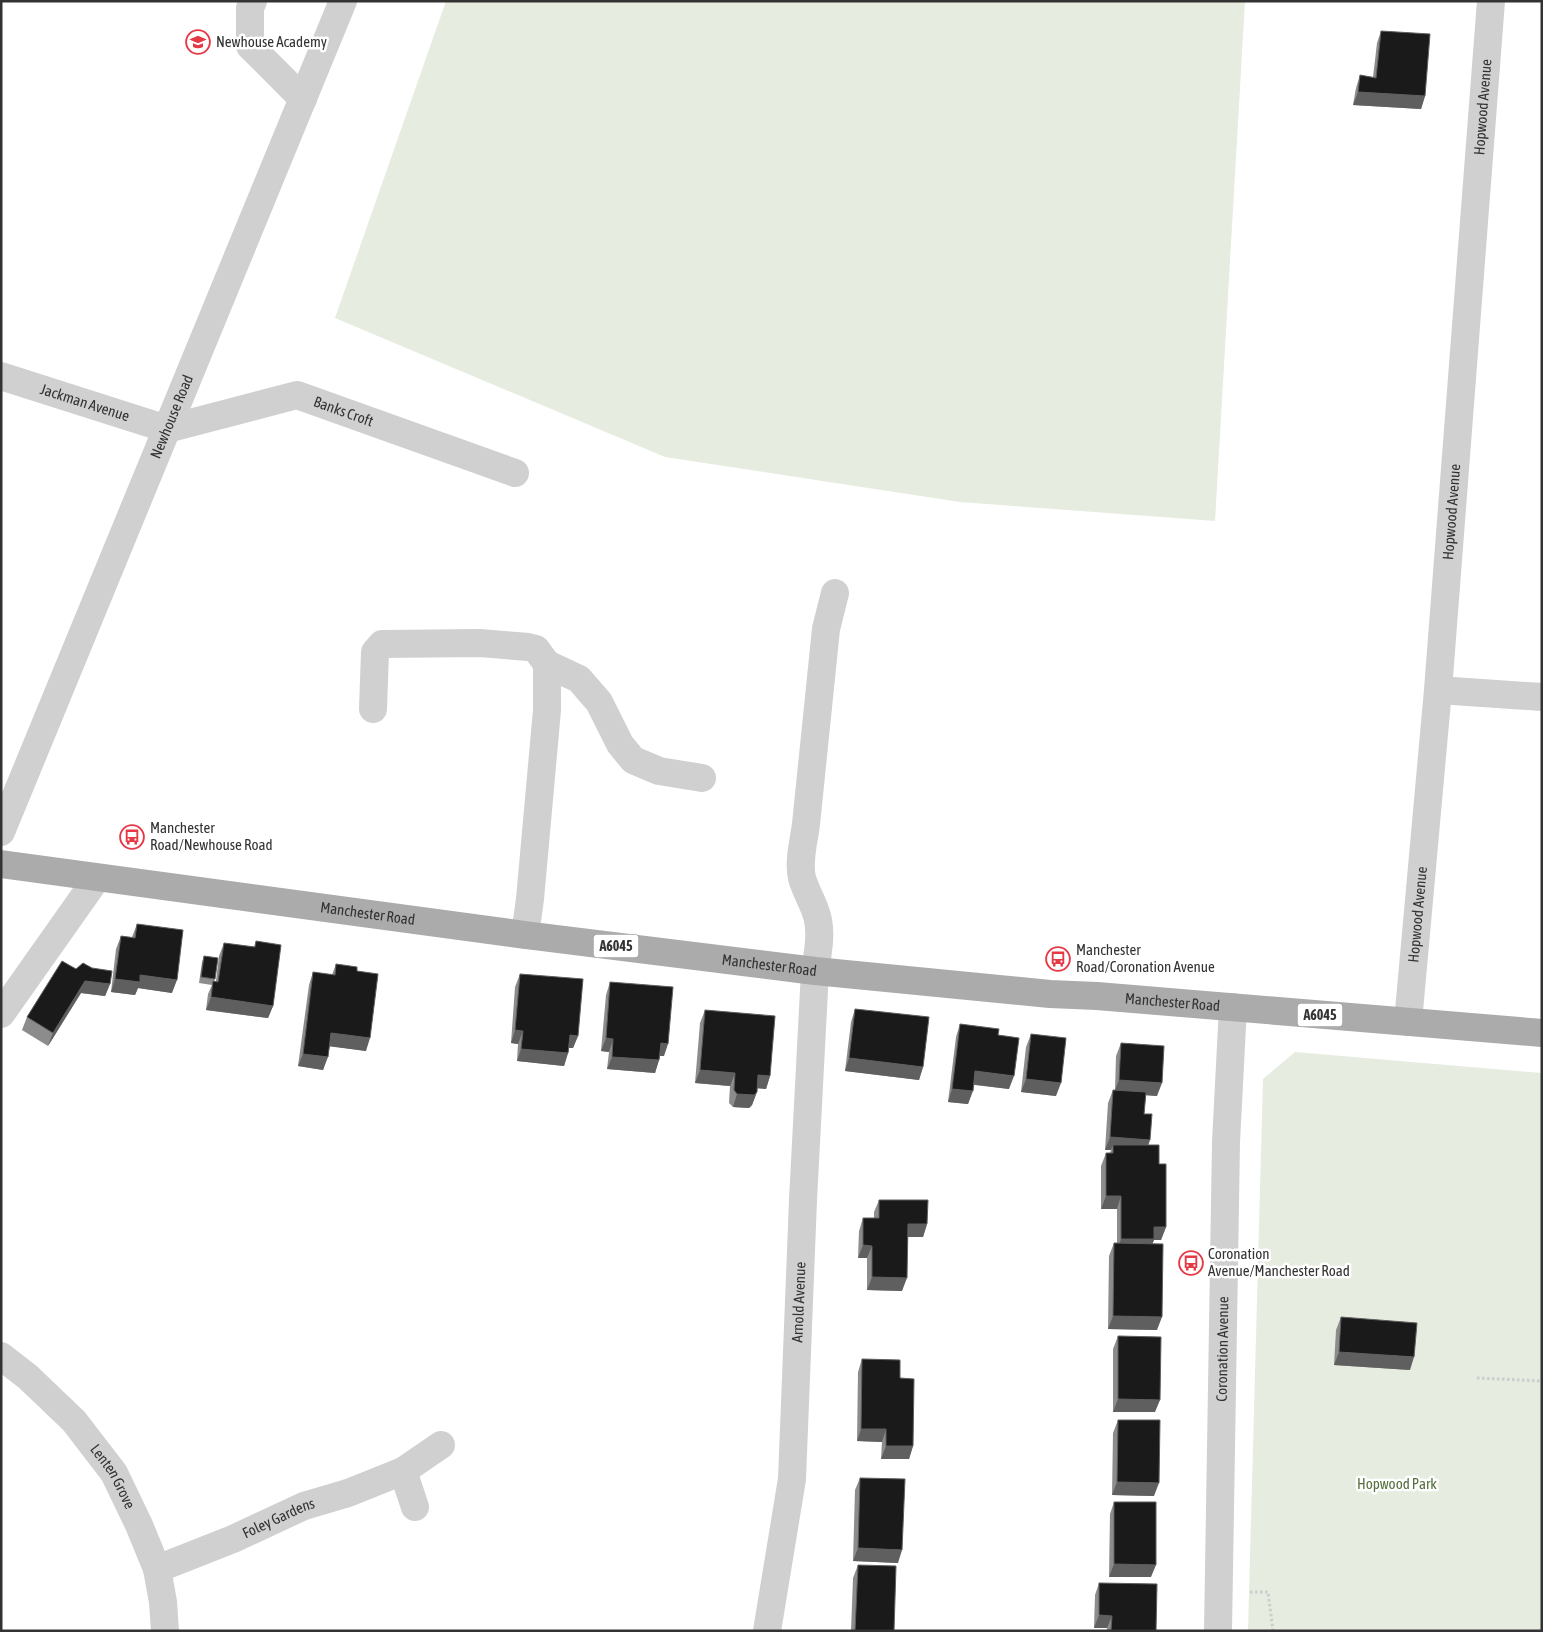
<svg xmlns="http://www.w3.org/2000/svg" width="1543" height="1632" viewBox="0 0 1543 1632" font-family="'Asap Condensed',sans-serif">
<style>
.green{fill:#e6ecdf}
.lines{fill:none;stroke-linecap:round;stroke-linejoin:round}
.path{stroke:#cdcdcd;stroke-width:3;stroke-dasharray:2.5 2.5;stroke-linecap:butt}
.minor{stroke:#d0d0d0;stroke-width:28}
.major{stroke:#ababab;stroke-width:28}
.wall{fill:#8c8c8c}
.shaded-wall{fill:#5f5f5f}
.building{fill:#1a1a1a;stroke:#5f5f5f}
.labels{text-anchor:middle;stroke-width:5;stroke-linejoin:round;paint-order:stroke}
.shield{fill:#fff;stroke:#707070;stroke-width:1}
.shield-label{font-size:14px;font-weight:bold;fill:#333}
.poi-label{font-size:15px;fill:#333;stroke:#fff;text-anchor:start}
.street-label{font-size:15px;fill:#333;stroke:#fff}
.park-label{font-size:15px;fill:#56703f;stroke:#fff}
</style>
<rect width="100%" height="100%" fill="#fff"/>
<path class="green" d="M446,1h799l-30,520 -255,-19 -295,-45 -330,-139z
M1295,1052l247,21v558h-294l15,-552z"/>
<g class="lines">
<path class="path" d="M1477,1378l65,3
M1250,1592h18l5,39"/>
<g class="minor">
<path d="M253,1l-3,7v38l53,53"/>
<path id="s1" d="M1,376l166,53 130,-34 218,78"/>
<path d="M547,664l32,15 20,23 21,42 13,16 26,11 43,7"/>
<path d="M1438,690l104,7"/>
<path d="M373,709l2,-57 7,-8 98,-1 48,4 8,2 11,15v46l-17,189 -5,36"/>
<path id="s2" d="M1,832l342,-831"/>
<path d="M1,1014l96,-136"/>
<path id="s3" d="M1408,1022l30,-332 53,-689"/>
<path id="s4" d="M1,1356l27,21 46,44 40,52 25,52 18,44 6,33 2,29"/>
<path d="M403,1471l12,36"/>
<path id="s5" d="M157,1569l76,-30 71,-33 44,-13 55,-22 38,-26"/>
<path id="s6" d="M767,1631l25,-152 11,-279 12,-229c3,-20 8,-41 0,-61 -4,-11 -10,-21 -13,-32 -4,-17 2,-37 4,-54l20,-195 9,-36"/>
<path id="s7" d="M1218,1631l8,-489 7,-135"/>
</g>
<path class="major" id="s8" d="M1,864l524,71 290,36 235,23 47,2 445,37"/>
</g>
<path class="wall" d="M1381,31l44,65 -4,13 -68,-4 3,-17 4,-13 13,2 4,-34z
M137,924l35,69 -34,-5 -3,7 -24,-3 5,-43 5,-13 11,1z
M256,941l17,65 -5,12 -62,-8 2,-16 4,-9 -13,-2 3,-21 2,-6 11,23 -1,2h2l3,-25 5,-13 30,4z
M336,964l21,7 9,80 -36,-5 -7,24 -25,-4 11,-81 4,-13 19,3z
M76,969l34,15 -5,12 -24,-3 -33,53 -26,-16 5,-13z
M520,974l58,62 -5,12h-4l-1,5 -4,13 -47,-5 1,-17 -7,-1 4,-56z
M610,982l54,74h-4l-1,4 -4,13 -48,-4 2,-17 -8,-1 5,-56z
M855,1009l68,58 -4,13 -74,-9 6,-49z
M705,1010l65,66 -4,13 -9,-1v4l-5,13 -3,3 -16,-1 -4,-4 1,-17 -35,-3 5,-60z
M960,1024l38,11 11,54 -35,-4 -6,19 -20,-2 8,-65z
M1031,1034l25,62 -35,-4 5,-45z
M1121,1043l36,53 -11,-1 -2,19 4,31 11,19 7,63 -5,13h-7l-2,4 5,86 -49,-1 1,-73 5,-13h3v-34h-16v-43l5,-13h4l1,-3h-6l3,-47 5,-13h2l1,-34z
M879,1200l48,24 -4,13h-15l-6,54 -35,-1v-32h-9l1,-27 4,-13h11v-6z
M1341,1317l69,53 -76,-5 2,-35z
M1118,1336l37,76h-42v-63z
M862,1359l38,19 13,68 -4,13h-28l1,-17 -25,-1 1,-69z
M1118,1420l36,76 -42,-1 1,-62z
M860,1478l38,85 -45,-2 2,-71z
M1114,1502l37,75h-42l1,-63z
M858,1565l36,66h-43l2,-53z
M1099,1583l57,48h-49v-3h-13l1,-33z"/>
<path class="shaded-wall" d="M1358,92l67,4 -4,13 -68,-4z
M140,975l37,5 -5,13 -34,-5 -3,7 -24,-3 4,-13z
M85,981l25,3 -5,12 -24,-3 -33,53 5,-13z
M211,997l62,9 -5,12 -62,-8z
M515,1030l8,1 -5,13 -7,-1z
M331,1033l39,5 -4,13 -39,-5z
M570,1035l8,1 -5,12h-8z
M606,1038l7,1 -4,13 -8,-1z
M661,1043l7,1 -4,12h-8z
M521,1049l47,4 -4,13 -47,-5z
M303,1054l25,3 -5,13 -25,-4z
M612,1057l47,3 -4,13 -48,-4z
M849,1058l74,9 -4,13 -74,-9z
M700,1070l35,3 -5,13 -35,-3z
M975,1071l39,5 -5,13 -39,-5z
M758,1075l12,1 -4,13 -12,-1z
M1026,1079l35,4 -5,13 -35,-4z
M1119,1080l43,3 -5,13 -43,-3z
M952,1089l21,2 -5,13 -20,-2z
M757,1092l-5,13 -3,3 -16,-1 4,-13z
M1110,1137l40,3 -4,12 -33,-7 -2,5h-6z
M1106,1196h15l-4,13h-16z
M908,1224h19l-4,13h-20z
M1154,1227h12l-5,13h-7l-5,12h-32l4,-13z
M863,1245l9,1 -5,12h-9z
M872,1277l35,1 -5,13 -35,-1z
M1113,1316l49,1 -5,13 -49,-1z
M1339,1352l75,5 -4,13 -76,-5z
M1118,1399l42,1 -5,12h-42z
M861,1429h25l-4,13 -25,-1z
M886,1446h27l-4,13h-28z
M1117,1482l42,1 -5,13 -42,-1z
M858,1548l44,2 -4,13 -45,-2z
M1114,1564l42,1 -5,12h-42z
M1099,1615l13,1 -5,12h-13z"/>
<path class="building" d="M1381,31l49,3 -5,62 -67,-4 2,-17 16,3z
M137,924l46,6 -6,50 -37,-5v7l-25,-3 6,-43 14,2z
M256,941l25,4 -8,61 -62,-9 2,-16 5,1 6,-39 31,4z
M204,956l14,2 -3,21 -14,-2z
M62,961l14,8 7,-6 9,5 20,3 -2,13 -25,-3 -32,52 -26,-16z
M336,964l21,3v4l21,3 -8,64 -39,-5 -3,24 -25,-3 10,-82 22,3z
M520,974l63,5 -5,57 -8,-1 -2,18 -47,-4 2,-18 -8,-1z
M610,982l63,5 -5,57 -7,-1 -2,17 -47,-3 1,-18 -7,-1z
M855,1009l74,8 -6,50 -74,-9z
M705,1010l70,6 -5,60 -12,-1 -1,17 -3,3 -17,-1 -3,-4 1,-17 -35,-3z
M960,1024l39,5 -1,6 21,3 -5,38 -39,-5 -2,20 -21,-2z
M1031,1034l35,4 -5,45 -35,-4z
M1121,1043l43,3 -2,37 -43,-3z
M1113,1090l33,2 -2,22h8l-2,26 -40,-3z
M1113,1145h46v19h7v63h-12v12h-33v-43h-15v-43h7z
M879,1200h49l-1,24h-19l-1,54 -35,-1v-31l-9,-1v-27h16z
M1114,1243l49,1 -1,73 -49,-1z
M1341,1317l76,6 -3,34 -75,-5z
M1118,1336l43,1 -1,63 -42,-1z
M862,1359l38,1v18l14,1 -1,67h-27v-17h-25z
M1118,1420h42l-1,63 -42,-1z
M860,1478l45,1 -3,71 -44,-2z
M1114,1502h42v63l-42,-1z
M858,1565l38,1 -2,65h-39z
M1099,1583l58,1 -1,47h-45l1,-15 -13,-1z"/>
<defs>
<g id="school-ring" transform="scale(1.25)"><circle r="9.5" fill="#fff" stroke="#e63946" stroke-width="1.5"/><path d="M0-5L7-2L0 1L-7-2ZM-4 1L0 2.5L4 1V4Q0 6-4 4Z" fill="#e63946"/></g>
<g id="bus-ring" transform="scale(1.25)"><circle r="9.5" fill="#fff" stroke="#e63946" stroke-width="1.5"/><path d="M-5-6H5V4H4V6H2V4H-2V6H-4V4H-5ZM-3.5-4V0h7V-4ZM-3.5 1.2v1.5H-2V1.2ZM2 1.2v1.5H3.5V1.2Z" fill="#e63946"/></g>
</defs>
<g fill-rule="evenodd">
<use href="#school-ring" x="198" y="42"/>
<use href="#bus-ring" x="132" y="837"/>
<use href="#bus-ring" x="1058" y="959"/>
<use href="#bus-ring" x="1191" y="1263"/>
</g>
<g class="labels">
<g class="shield">
<rect x="593.5" y="934.5" width="45" height="23" rx="4"/>
<rect x="1297.5" y="1003.5" width="45" height="23" rx="4"/>
</g>
<g class="shield-label">
<text x="616" y="951">A6045</text>
<text x="1320" y="1020">A6045</text>
</g>
<g class="poi-label">
<text x="216" y="47">Newhouse Academy</text>
<text x="150" y="833">Manchester<tspan x="150" dy="17">Road/Newhouse Road</tspan></text>
<text x="1076" y="955">Manchester<tspan x="1076" dy="17">Road/Coronation Avenue</tspan></text>
<text x="1208" y="1259">Coronation<tspan x="1208" dy="17">Avenue/Manchester Road</tspan></text>
</g>
<g class="street-label">
<text dy="5" stroke="none"><textPath href="#s3" startOffset="918">Hopwood Avenue</textPath></text>
<text dy="5" stroke="none"><textPath href="#s1" startOffset="88">Jackman Avenue</textPath></text>
<text dy="5" stroke="none"><textPath href="#s1" startOffset="358">Banks Croft</textPath></text>
<text dy="5" stroke="none"><textPath href="#s2" startOffset="449">Newhouse Road</textPath></text>
<text dy="5" stroke="none"><textPath href="#s3" startOffset="512">Hopwood Avenue</textPath></text>
<text dy="5" stroke="none"><textPath href="#s8" startOffset="370">Manchester Road</textPath></text>
<text dy="5" stroke="none"><textPath href="#s3" startOffset="108">Hopwood Avenue</textPath></text>
<text dy="5" stroke="none"><textPath href="#s8" startOffset="775">Manchester Road</textPath></text>
<text dy="5" stroke="none"><textPath href="#s8" startOffset="1180">Manchester Road</textPath></text>
<text dy="5" stroke="none"><textPath href="#s6" startOffset="331">Arnold Avenue</textPath></text>
<text dy="5" stroke="none"><textPath href="#s7" startOffset="282">Coronation Avenue</textPath></text>
<text dy="5" stroke="none"><textPath href="#s4" startOffset="166">Lenten Grove</textPath></text>
<text dy="5" stroke="none"><textPath href="#s5" startOffset="132">Foley Gardens</textPath></text>
</g>
<g class="park-label">
<text x="1397" y="1489">Hopwood Park</text>
</g>
</g>
<rect width="1543" height="1632" fill="none" stroke="#333333" stroke-width="5"/>
</svg>
